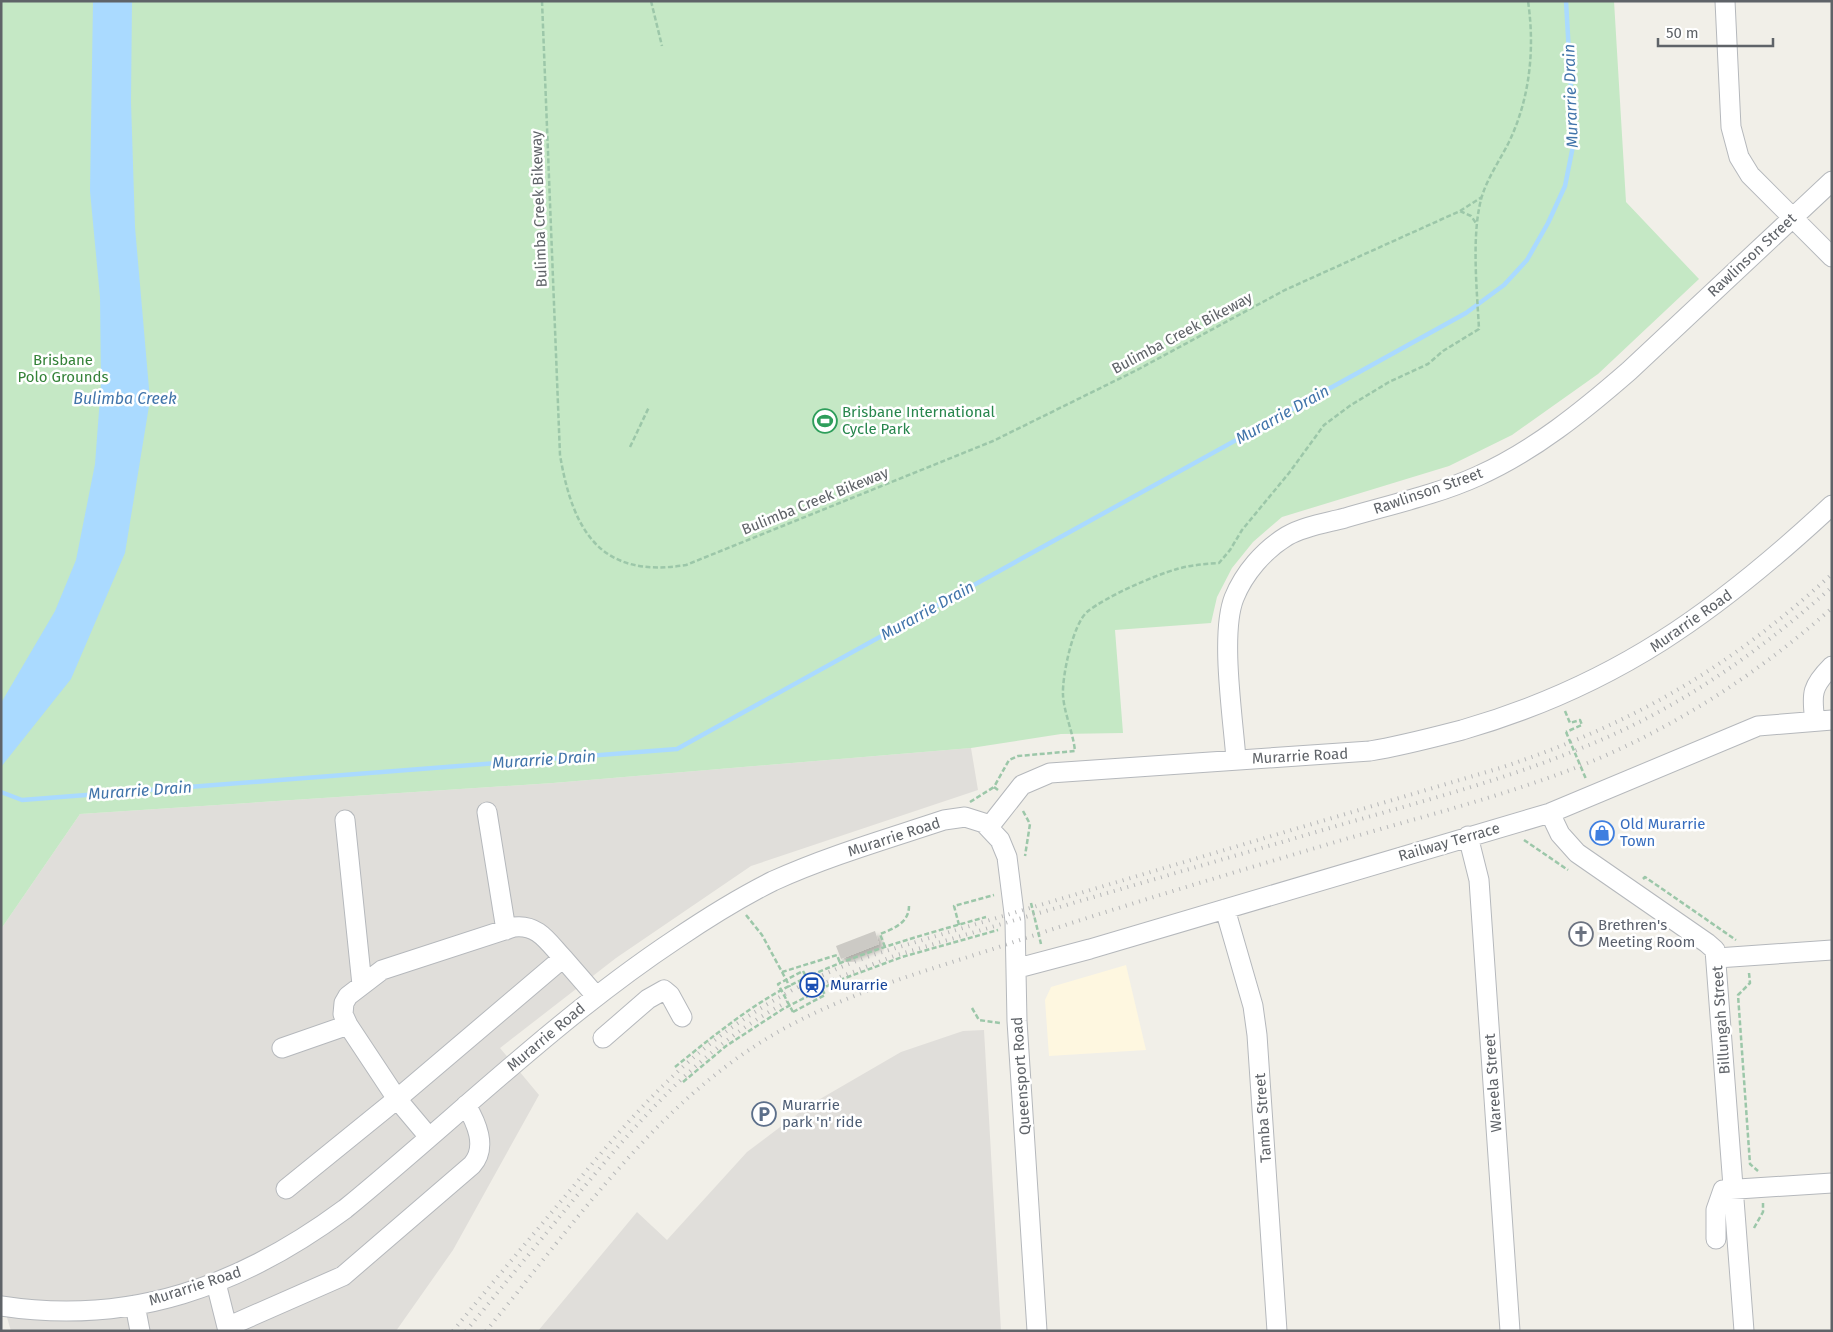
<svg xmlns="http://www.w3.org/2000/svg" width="1833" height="1332" viewBox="0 0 1833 1332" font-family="'Fira Sans',sans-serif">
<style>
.commercial{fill:#fef7e0}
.industrial{fill:#e0deda}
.green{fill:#c5e8c5}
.water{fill:#aadaff}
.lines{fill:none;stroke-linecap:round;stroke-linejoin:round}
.stream{stroke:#aadaff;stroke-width:4.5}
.building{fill:#cccac5;filter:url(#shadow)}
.minor-casing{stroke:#b5b8bc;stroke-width:21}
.path{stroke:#9cc7a9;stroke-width:2.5;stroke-dasharray:5 2.5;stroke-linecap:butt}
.minor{stroke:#fff;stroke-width:19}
.rail{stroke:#b6b7b8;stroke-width:4;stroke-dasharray:1 6;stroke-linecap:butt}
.path-bridge{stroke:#9cc7a9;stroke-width:2.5;stroke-dasharray:5 2.5;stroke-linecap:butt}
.labels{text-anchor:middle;stroke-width:5;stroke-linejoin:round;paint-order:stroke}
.street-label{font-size:15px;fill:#5f6368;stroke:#fff}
.park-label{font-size:15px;fill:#348238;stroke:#fff}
.leisure-label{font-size:15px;fill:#27864d;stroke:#fff;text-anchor:start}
.shop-label{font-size:15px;fill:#366cbe;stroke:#fff;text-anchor:start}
.worship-label{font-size:15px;fill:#5b616d;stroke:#fff;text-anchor:start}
.transit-label{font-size:15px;fill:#164399;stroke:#fff;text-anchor:start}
.service-label{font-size:15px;fill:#4e5e75;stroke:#fff;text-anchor:start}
.water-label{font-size:16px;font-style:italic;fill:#4174aa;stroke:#fff}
</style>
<defs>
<filter id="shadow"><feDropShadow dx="4.5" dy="4.5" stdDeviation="2.5" flood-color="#0004"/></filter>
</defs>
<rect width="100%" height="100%" fill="#f1efe8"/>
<path class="commercial" d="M1126,965l20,85 -97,6 -4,-56 6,-13z"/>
<path class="industrial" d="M971,748l7,42 -227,76 -135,92 -116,90 39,47 -86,155 -57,81h-385l-10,-34v-368l79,-115 473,-31z
M984,1030l17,301h-463l99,-119 30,28 80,-88 61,-46 93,-54 62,-21z"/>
<path class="green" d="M1,1h1613l12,201 73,77 -101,95 -86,61 -63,31 -167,51 -29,25 -21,26 -15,29 -6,26 -96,7 8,103 -62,1 -90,14 -418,35 -473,31 -79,115z"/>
<path class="water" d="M93,1h39l-1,101 4,125 15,173 -25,153 -54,126 -70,88v-64l54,-92 21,-51 19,-96 6,-80 -1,-87 -10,-106z"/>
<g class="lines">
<path class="stream" d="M1,792l21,8 655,-51 789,-436 38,-28 23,-25 21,-37 17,-37 9,-45 -8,-140"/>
</g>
<path class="building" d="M875,931l4,13 -38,15 -5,-13z"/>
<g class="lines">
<g class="minor-casing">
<path id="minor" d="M1725,1l6,126 8,30 11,18 82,82
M1815,721c-4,-28 -3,-35 17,-55
M1236,759c-3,-41 -16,-125 -2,-161 10,-25 30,-48 53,-62 17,-10 39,-13 58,-18 44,-13 91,-23 133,-42 56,-25 105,-65 151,-105l203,-190
M487,812l19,118
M1550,813l10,21 17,19 130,90 8,7 29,381
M345,820l17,165
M989,827l33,-42 28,-12 320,-22c31,-5 61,-13 92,-21 153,-44 255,-118 370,-225
M1468,836l11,44 31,451
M1225,909l28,97 4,29 20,296
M1717,958l115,-8
M1018,968l72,-19 460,-136 208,-87 74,-6
M603,1038l45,-39 16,-9 6,5 12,22
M282,1048l66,-23
M429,1137l-32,-38 166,-141 33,38
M286,1189l111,-90 -49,-74 -5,-11 1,-11 4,-7 34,-26 132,-43c24,-3 34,15 49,31
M1716,1239v-29l7,-20 109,-7
M216,1283l12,48
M135,1305l5,26
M1,1306c130,20 240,-20 344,-97 110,-90 212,-191 331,-270 31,-21 63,-41 97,-58 55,-25 114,-42 171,-61l21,-3 19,6 16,17 7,17 8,64 2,100 20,310
M227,1327l116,-51 129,-111c16,-18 4,-43 -6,-60"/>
</g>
<path class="path" d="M542,1l18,454c13,77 41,124 126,110l307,-124 144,-71 148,-80 175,-79 22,-14
M651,1l11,45
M1460,211l11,5 5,7
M630,447l19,-40
M1565,711l5,12 10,-3 2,5 -16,7
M998,790l-4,-3 15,-27 9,-4 57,-5c-2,-19 -11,-38 -12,-56 -1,-19 10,-71 24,-83 18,-15 68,-37 90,-43 14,-4 28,-5 42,-6l11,-13 12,-20 47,-57 35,-48 27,-20 38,-23 39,-18 15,-13 36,-22c-2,-39 -8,-96 3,-133 6,-19 18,-36 27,-54 21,-44 26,-93 19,-141
M970,802l24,-15
M1023,811l7,13 -5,32
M1524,840l44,30
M1643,879l2,-2 91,63
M1031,903l10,41
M746,915l16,20 20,37 55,-17 3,8
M959,925l-5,-19 40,-11
M885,947l-5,-13c13,-5 29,-11 29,-28
M803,971l4,7
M782,972l8,15
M1749,973l1,10 -12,12 12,169 8,7
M972,1008l7,12 21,3
M793,1012l32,-17 -3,-6
M675,1067c32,-26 65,-53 101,-74 65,-36 139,-56 210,-76
M683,1082l43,-36 57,-37 54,-28 65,-24 96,-27
M1754,1228l9,-16v-9"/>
<use href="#minor" class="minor"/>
<path class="rail" d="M827,982l67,-26c137,-41 275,-81 412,-121 93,-28 189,-51 278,-88 93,-37 174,-94 248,-160
M453,1331c39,-48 79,-95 119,-143 48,-58 97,-116 159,-160 45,-32 96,-58 148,-75l621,-185c133,-44 228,-99 332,-194
M466,1331c36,-44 73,-89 109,-133 62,-75 126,-152 214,-197
M486,1331c80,-97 162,-216 269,-285 75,-49 162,-72 247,-100 109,-37 220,-70 330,-103 88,-26 178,-48 263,-83 87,-37 166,-89 237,-152"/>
<path class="path-bridge" d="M1566,732l20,47
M793,1012l-15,-28 25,-13"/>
</g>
<defs>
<g id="stadium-ring" transform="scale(1.25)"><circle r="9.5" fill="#fff" stroke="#2e9e5b" stroke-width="1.5"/><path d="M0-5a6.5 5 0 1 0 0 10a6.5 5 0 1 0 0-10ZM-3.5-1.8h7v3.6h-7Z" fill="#2e9e5b"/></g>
<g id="shop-ring" transform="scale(1.25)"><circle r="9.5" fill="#fff" stroke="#3f7fe0" stroke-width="1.5"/><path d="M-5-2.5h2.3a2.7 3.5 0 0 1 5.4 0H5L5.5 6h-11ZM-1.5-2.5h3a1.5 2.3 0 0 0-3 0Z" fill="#3f7fe0"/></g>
<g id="church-ring" transform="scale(1.25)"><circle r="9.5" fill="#fff" stroke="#6b7280" stroke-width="1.5"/><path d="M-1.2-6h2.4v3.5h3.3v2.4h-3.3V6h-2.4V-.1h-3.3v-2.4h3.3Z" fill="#6b7280"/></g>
<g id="station-ring" transform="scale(1.25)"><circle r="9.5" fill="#fff" stroke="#1a4fb4" stroke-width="1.5"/><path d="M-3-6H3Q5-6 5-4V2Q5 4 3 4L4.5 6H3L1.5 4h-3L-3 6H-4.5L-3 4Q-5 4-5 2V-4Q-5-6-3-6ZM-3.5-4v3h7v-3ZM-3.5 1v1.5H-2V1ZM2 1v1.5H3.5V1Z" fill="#1a4fb4"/></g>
<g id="parking-ring" transform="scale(1.25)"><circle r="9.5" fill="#fff" stroke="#5c6f8a" stroke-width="1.5"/><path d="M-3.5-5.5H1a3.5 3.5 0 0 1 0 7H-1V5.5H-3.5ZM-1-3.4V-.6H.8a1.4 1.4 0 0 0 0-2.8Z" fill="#5c6f8a"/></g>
</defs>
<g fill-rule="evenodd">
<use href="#stadium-ring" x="825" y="421"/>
<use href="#shop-ring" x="1602" y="833"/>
<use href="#church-ring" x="1581" y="934"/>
<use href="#station-ring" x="812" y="985"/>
<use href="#parking-ring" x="764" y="1114"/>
</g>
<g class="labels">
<g class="street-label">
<text transform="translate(539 209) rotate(-92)" y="5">Bulimba Creek Bikeway</text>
<text transform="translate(1752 255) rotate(-43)" y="5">Rawlinson Street</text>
<text transform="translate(1182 333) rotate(-28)" y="5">Bulimba Creek Bikeway</text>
<text transform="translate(1428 491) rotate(-19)" y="5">Rawlinson Street</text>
<text transform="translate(815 501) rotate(-22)" y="5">Bulimba Creek Bikeway</text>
<text transform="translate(1691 621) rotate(-35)" y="5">Murarrie Road</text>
<text transform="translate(1300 756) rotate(-3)" y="5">Murarrie Road</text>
<text transform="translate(894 837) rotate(-18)" y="5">Murarrie Road</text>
<text transform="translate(1449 842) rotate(-16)" y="5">Railway Terrace</text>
<text transform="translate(1721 1020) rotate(-94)" y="5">Billungah Street</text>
<text transform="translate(546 1037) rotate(-40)" y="5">Murarrie Road</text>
<text transform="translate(1021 1076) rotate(-94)" y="5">Queensport Road</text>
<text transform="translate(1493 1083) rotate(-94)" y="5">Wareela Street</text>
<text transform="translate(1263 1118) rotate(-94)" y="5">Tamba Street</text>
<text transform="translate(195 1286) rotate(-18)" y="5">Murarrie Road</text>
</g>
<g class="park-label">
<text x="63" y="365">Brisbane<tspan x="63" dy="17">Polo Grounds</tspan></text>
</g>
<g class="leisure-label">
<text x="842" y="417">Brisbane International<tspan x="842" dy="17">Cycle Park</tspan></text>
</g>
<g class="shop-label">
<text x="1620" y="829">Old Murarrie<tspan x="1620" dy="17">Town</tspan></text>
</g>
<g class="worship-label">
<text x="1598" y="930">Brethren's<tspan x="1598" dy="17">Meeting Room</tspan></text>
</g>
<g class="transit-label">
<text x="830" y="990">Murarrie</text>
</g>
<g class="service-label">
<text x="782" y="1110">Murarrie<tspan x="782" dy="17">park 'n' ride</tspan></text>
</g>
<g class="water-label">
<text transform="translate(1570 96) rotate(-92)" y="6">Murarrie Drain</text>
<text x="125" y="404">Bulimba Creek</text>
<text transform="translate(1282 414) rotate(-29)" y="6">Murarrie Drain</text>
<text transform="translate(927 610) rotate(-29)" y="6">Murarrie Drain</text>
<text transform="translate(544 759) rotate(-4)" y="6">Murarrie Drain</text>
<text transform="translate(140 790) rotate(-4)" y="6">Murarrie Drain</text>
</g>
</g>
<rect width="1833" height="1332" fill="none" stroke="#5f6368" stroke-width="5"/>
<path d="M1658 38v8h115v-8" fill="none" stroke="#5f6368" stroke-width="2.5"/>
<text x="1666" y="38" font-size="15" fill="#5f6368" stroke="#ffffff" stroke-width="4" paint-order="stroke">50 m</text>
</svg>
